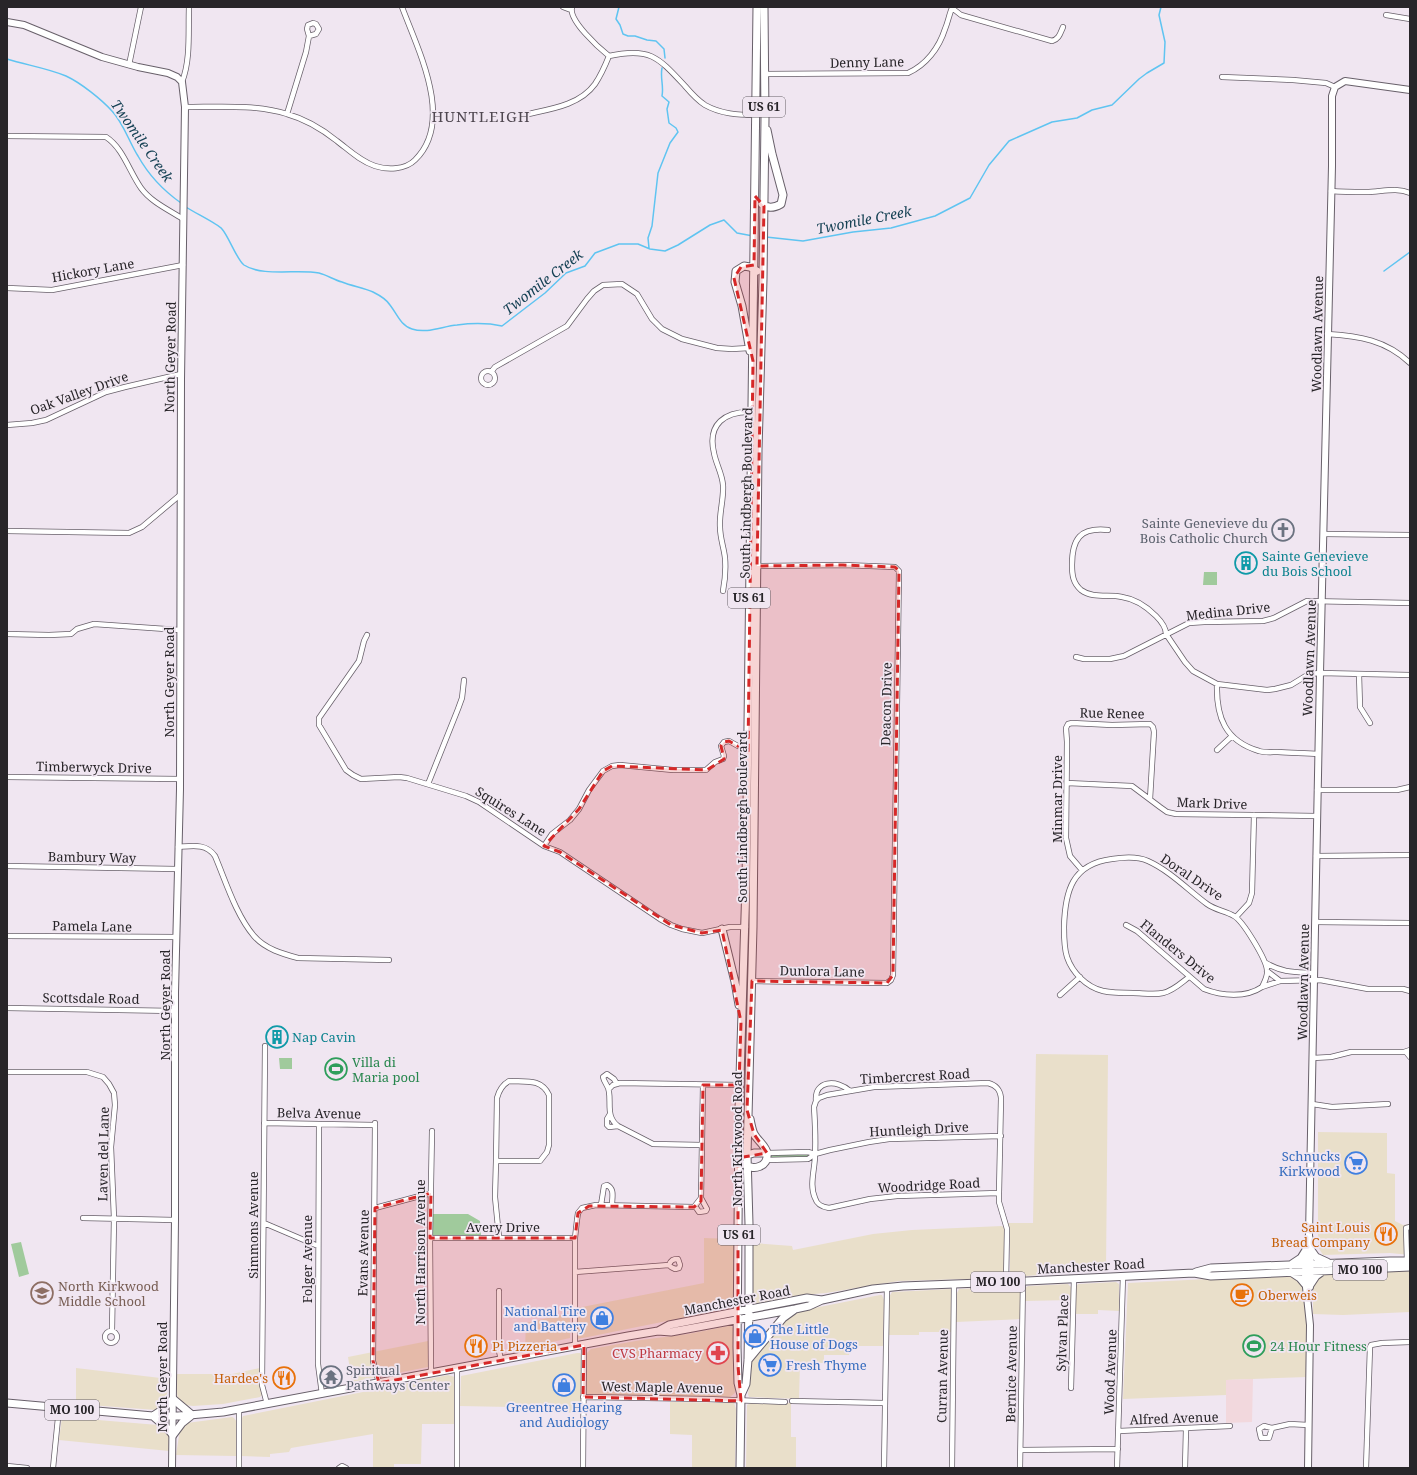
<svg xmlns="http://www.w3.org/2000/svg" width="1417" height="1475" viewBox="0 0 1417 1475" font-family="'Noto Serif',serif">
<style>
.commercial{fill:#e9dfca}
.industrial{fill:#f2d8dd}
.green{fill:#a0ca9c}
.water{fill:#5fc4f1}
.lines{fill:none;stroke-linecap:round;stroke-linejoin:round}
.stream{stroke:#5fc4f1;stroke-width:1.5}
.street-casing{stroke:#68606a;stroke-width:6}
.secondary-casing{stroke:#68606a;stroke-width:8}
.primary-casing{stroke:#68606a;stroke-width:9}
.street{stroke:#fff;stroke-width:4.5}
.secondary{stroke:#fff;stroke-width:6}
.primary{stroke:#fff;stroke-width:7}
.marked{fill:#d62828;fill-opacity:0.2;stroke:#d62828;stroke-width:3;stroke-dasharray:8 5;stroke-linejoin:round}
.labels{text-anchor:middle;stroke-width:3.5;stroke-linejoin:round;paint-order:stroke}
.shield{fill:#f0e6f1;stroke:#645f65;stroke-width:1}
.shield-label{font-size:12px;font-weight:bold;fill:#282529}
.street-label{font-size:13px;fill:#282529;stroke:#f0e6f1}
.worship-label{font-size:13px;fill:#5b616d;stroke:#f0e6f1;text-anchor:end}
.culture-label{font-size:13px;fill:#0d838f;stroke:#f0e6f1;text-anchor:start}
.leisure-label{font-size:13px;fill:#27864d;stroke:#f0e6f1;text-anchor:start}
.shop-label{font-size:13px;fill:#366cbe;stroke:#f0e6f1;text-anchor:end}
.food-label{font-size:13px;fill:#c56008;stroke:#f0e6f1;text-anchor:end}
.education-label{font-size:13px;fill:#785e54;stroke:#f0e6f1;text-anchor:start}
.health-label{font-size:13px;fill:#be3a42;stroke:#f0e6f1;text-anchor:end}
.water-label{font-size:14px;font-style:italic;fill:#154154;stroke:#f0e6f1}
.quarter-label{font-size:15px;letter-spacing:1px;fill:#504851;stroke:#f0e6f1}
</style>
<rect width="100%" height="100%" fill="#f0e6f1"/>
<path class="commercial" d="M1036,1054l72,1 -2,215 -6,-1 -31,1 -2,3 -53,4 -4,-3v-44l-2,-7h25z
M1318,1132l69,1v40l8,1v47l8,4 7,-1v31l-20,-2 -67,2 -5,-8z
M1002,1226l3,3 -1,40v5l-4,4 -101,3 -73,12 -23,2 -43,9h-6l-2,-1 1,-60 39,3 1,4 80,-16 39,-4z
M704,1238l30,1v64l-3,5 -153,31 -1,-31 127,-25z
M1410,1270v42l-67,3 -30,-1v-26l2,-8 3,-3 10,-4z
M1288,1275l5,1 11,10 3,54v37l-81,3v15l-103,4 5,-116z
M1116,1282l3,2v27l-21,-1v4h-23l1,-28 2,-2z
M1068,1284l3,3v13l-46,1v-13l3,-2z
M1018,1286l3,4v29l-65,3 1,-29 2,-4z
M951,1289l1,1v42h-33v3h-31l1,-38 3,-5z
M880,1295h2l2,5 -1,46h-33l-1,9h-25v8h-24l-1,36 -50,-2 -1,-3 4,-34 37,-43 10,-6z
M570,1313v25l-45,10 1,-25z
M728,1326h3l3,3 1,59v5l-5,4 -140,-2h-2l-2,-2 1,-40 4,-4 50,-9 47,-6z
M428,1341v26l-76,15 -4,-25z
M577,1353h3l2,4 -1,56 -65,-2v-4l-56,-1 1,-30z
M76,1368l93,11 -3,22 -4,6 -6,3 -80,-6z
M260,1368l2,27 -2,2 -37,7 -30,2 -8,-1 -7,-6 -1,-5 -1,-20h56z
M448,1375l7,2 -1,47h-32l-1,40h-27v4h-21v-34l-82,14 -2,4 -19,2v3l-30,-1 1,-36 2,-4z
M670,1402l64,1 2,6 -1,59h-43v-33l-22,-1z
M752,1402l39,1v34h5v31h-50l1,-60v-3z
M62,1417l96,8 11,8v18l-110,-11z
M232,1417l2,1 3,4 -1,34 -60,-1 4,-26 7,-6z"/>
<path class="industrial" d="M1253,1379l-1,43 -26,1v-43z"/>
<path class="green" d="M1204,572h13v13h-14z
M279,1058h13v11h-12z
M808,1154l2,2 -3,1 -35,1 -2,-2 2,-1z
M432,1214h36l12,7 1,15h-49z
M21,1242l8,32 -10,3 -8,-33z"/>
<path class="water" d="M330,1062h12l-1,13h-12z"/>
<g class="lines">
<path class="stream" d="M619,7l-3,12 4,6 3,9 5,2h7l12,4 9,1 8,8 1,9
M7,59c19,6 40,9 59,17 15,7 35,23 46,35 12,13 17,31 26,45 10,18 26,35 43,47
M186,207c7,5 32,17 36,22 7,8 15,31 22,36 18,12 54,4 75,8 8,2 15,7 23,9 10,4 22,6 31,10 6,3 14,8 17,13 7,9 11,21 22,24 15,5 31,-3 45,-4 16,-2 31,-2 45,1l43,-33 21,-20 19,-7 10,-13 24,-9h19l12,5 15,2 13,-6 32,-20 14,-5 13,13 16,3
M766,237l37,4 50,-9 38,-4 44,-12 35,-18 19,-33 20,-24 43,-19 25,-4 15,-8 20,-5 27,-26 8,-6 17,-10 1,-21 -6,-27 2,-8
M649,248l-1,-10 4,-12 6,-53 12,-30 8,-11 -2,-4 -7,-5 -2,-14 2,-7 -7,-6c2,-10 -2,-18 0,-28
M1384,271l26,-19"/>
<g class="street-casing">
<path id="street" d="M563,7l8,3
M572,7c-4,13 27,41 37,49 41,-9 49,1 76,30 6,7 12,14 20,19 16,9 33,10 51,10
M1386,15l24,4
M129,65l12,-58
M764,74l144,-1c18,-8 31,-25 37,-44 3,-7 4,-14 7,-21l9,7 91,26c7,-2 8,-7 11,-14
M1222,77l71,3 33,3 9,4
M182,82c9,-23 6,-51 7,-75
M185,107c33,0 70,-3 102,7 18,5 35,15 50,27 12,9 23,20 38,25 12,4 30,4 40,-6 40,-39 3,-110 -13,-153
M287,114l19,-62 3,-16 7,-2 3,-5 -3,-5 -3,-1 -5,2 -1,4 2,7
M528,114c23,-5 52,-9 67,-30 6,-9 10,-18 14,-28
M7,136l99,1c17,11 23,34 35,51 10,14 28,22 42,31
M1331,191c12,1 24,1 35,1 15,0 30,-5 44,1
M7,288l45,2 131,-25
M1327,334c32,2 59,6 83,29
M481 378a7 7 0 1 1 14 0a7 7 0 1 1-14 0Z
M491,372l4,-5 72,-41 20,-27 7,-8 9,-6 19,-1 15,10 15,25 10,10 20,10 35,9 15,1 17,-1
M7,425l25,-2 14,-3 60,-28 19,-5 56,-13
M1108,530c-28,-3 -36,9 -36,35 0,10 1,18 9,25 12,9 28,4 41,7 14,2 25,10 34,19 5,5 10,11 10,18l19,28 8,9 24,13 50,6 8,-1 16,-4 18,-11 11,-1 90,2
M7,531l122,2 13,-6 38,-32
M1324,534l86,1
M723,591c2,-11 3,-22 2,-33 -1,-10 -5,-20 -5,-31 -1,-14 4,-28 3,-42 -1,-12 -7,-21 -9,-32 -7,-29 11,-42 38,-41
M7,634l42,1 22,-1 6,-5 17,-5 86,6
M367,635l-3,6 -5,20 -40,57v7l27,45 7,5 8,4 38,-2 8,1 59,18 13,6 65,44 16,6 100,67 11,6 11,4 20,4 28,-6h16
M1076,657l8,2h26l14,-3 65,-33 15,-1 59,-1 11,-3 33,-17 103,2
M1359,674l1,33 10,16
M1217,684c-1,33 8,57 42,67 6,2 13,1 19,1 13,1 27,1 40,2
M1217,750l15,-14
M7,777l173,2
M1067,783l65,3 28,21 7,5 9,2 141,2
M428,784l30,-75 4,-11 2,-18
M1317,790h80l13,-3
M544,846l8,-12 18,-14 9,-11 10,-19 14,-19 9,-5 8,-1 53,5h33l9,-8 8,-3 1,-3 -3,-10 3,-4 5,-1 9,5 10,2
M178,847c14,-1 28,-4 37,9 11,26 21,59 39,80 11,13 29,18 44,22l91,2
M1316,856l94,-1
M7,866l170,3
M1082,870l-12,-14 -4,-18 1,-96 -1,-14 2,-4 4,-1 40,2 38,-1 3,3 1,5 -4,67
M1236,917l13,-14 3,-10 2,-78
M1315,922l95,1
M1126,925l11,6 67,58c18,7 42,9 58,-2 3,-6 6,-11 5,-17 -1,-11 -24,-49 -33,-54 -8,-5 -19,-6 -27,-12 -20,-15 -37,-33 -59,-43 -11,-5 -24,-4 -36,-2 -40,5 -47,32 -48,68 0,9 0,21 3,30 5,15 19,30 36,34 9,2 20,2 30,2 9,0 21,2 30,0 10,-2 18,-10 26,-16
M7,936l169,1
M1266,963c17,10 29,9 48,10
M1267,971l13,10
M752,981l135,2 4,-3 2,-5 6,-404 -4,-4 -52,-2 -86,1
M1262,987l18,-6 40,-1 48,9h35l7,2
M1060,995l20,-18
M7,1008l168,3
M265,1046l-3,339 5,19
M1406,1052l4,5
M1313,1058l18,-1 20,-5h53l6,-2
M7,1072h80l16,5 6,7 5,9 1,12 -4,42 3,71 -2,113
M509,1081c16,1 32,-3 40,14v50l-2,7 -7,9h-44l1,-63c2,-8 5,-13 12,-17z
M617,1084l-3,-5 -7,-5 -4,3c1,6 6,9 6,15 2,12 -3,25 9,34l35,18 49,1
M609,1089l4,-4 7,-2 119,2
M816,1101c-2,-21 21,-22 34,-10
M1312,1104l20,3 56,-3
M610,1114l-3,5v6l2,2 9,-1
M264,1123l111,2
M375,1123l-2,238 6,22
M319,1124l-1,240 4,30
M767,1153l41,-1 7,2
M766,1160l42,-1 7,-5 15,-4 39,-8 20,-3 112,-3
M496,1161l-1,36 4,40
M999,1193l-102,3 -27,3 -41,9c-7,-1 -12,-3 -14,-10 -6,-13 0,-29 0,-43 1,-16 0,-32 -1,-48l2,-6 3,-3 8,-3 47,-8 114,-4c8,2 12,6 13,15l-2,95v9l8,27 -1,53
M601,1205l3,-19 3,-1c8,4 5,12 5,20
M695,1206l4,6 7,-1 1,-2 -6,-11
M375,1208l56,-15
M83,1218l92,2
M264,1223l54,23
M430,1238h145
M1407,1261l-1,-33 4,-1
M575,1272l94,-7c2,-5 4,-6 9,-6l2,6 -1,3 -4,1 -4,-2 -2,-2
M499,1291v60l2,9
M105 1337a6 6 0 1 1 12 0a6 6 0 1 1-12 0Z
M575,1346v-108l2,-18 1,-7 4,-5 14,-3 98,2 7,-9 2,-113
M431,1374l-1,-136 2,-107
M1071,1388l3,-110
M583,1397l124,2 78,3
M792,1401l92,2
M1272,1428l-3,10h-8l-2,-9 5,-3 8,2 18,-4 18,1
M1119,1431l111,-5
M1021,1450l97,-1
M7,1466l20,2
M53,1468l6,-60
M239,1468v-58
M339,1468l3,-2 4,2
M457,1468v-99
M583,1468l1,-123
M884,1468l3,-181
M952,1468l2,-184
M1020,1468l3,-187
M1117,1468l6,-192
M1185,1468l1,-39
M1366,1468l4,-121 1,-2 11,-2 28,-1"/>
</g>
<g class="secondary-casing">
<path id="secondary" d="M7,22l17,3 78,32 36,10 30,6 9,4 5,5 3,25 -4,273 -1,409 -5,203v228l-3,248
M1309,1236l2,8 -1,43
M1308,1468l2,-143 -5,-47 1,-34 3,-9 11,-562 12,-507v-70l3,-9 10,-6 65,9"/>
</g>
<g class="primary-casing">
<path id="primary" d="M762,204c6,5 12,4 19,0l2,-9 -11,-41 -5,-24
M750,351l-8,-45 -7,-24 1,-11 8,-5 6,1 7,4
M722,929l13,53 4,23
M744,1156l10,-3h13
M744,1164c9,7 25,3 23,-11 -1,-7 -9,-12 -13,-19 -2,-4 -3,-10 -4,-15
M1311,1250l5,7 11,5
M1292,1264l9,-6 5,-8
M1196,1272l15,-4 179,-7h20
M1291,1272l9,6 5,6
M1310,1285l6,-9 7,-5
M658,1331l11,-6 138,-27 15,2
M748,1360l35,-42 11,-8
M741,1395l5,-11 2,-24 1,-59v-77l-2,-69 6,-228 5,-477 5,-171 2,-161 -1,-111
M7,1403l146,13h25l45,-4 405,-76 30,-5 13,1 124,-23 14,-3 13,-6 51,-11 30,-3 103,-4 188,-9 17,3 199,-9
M153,1416l14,12 6,7 9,-12 10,-8
M153,1416l9,-6 11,-11 19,16
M740,1468l1,-73 -3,-12 -1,-36 2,-238 7,-225 11,-877"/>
</g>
<use href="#street" class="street"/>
<use href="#secondary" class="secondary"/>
<use href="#primary" class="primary"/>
</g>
<path class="marked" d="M755,196l9,10 -7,360 86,-1 52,2 4,4 -6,404 -6,8 -135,-2 -5,129 7,24 13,19 -29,5v208l3,35 -158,-4 1,-52 -205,38 -6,-22 2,-153 56,-15 -1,45h145l3,-25 11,-7 105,1 7,-6 2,-116h36l2,-63 -19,-92 -20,3 -31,-8 -111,-73 -16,-6 35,-37 24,-38 9,-5 95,4 17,-11 -3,-13 3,-4 5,-1 19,11 5,-391 -19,-83 7,-11 13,-2z"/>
<defs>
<g id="church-ring" transform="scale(1.15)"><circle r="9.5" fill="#f0e6f1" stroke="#6b7280" stroke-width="1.5"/><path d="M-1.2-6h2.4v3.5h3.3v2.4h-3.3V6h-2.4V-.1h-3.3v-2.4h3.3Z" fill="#6b7280"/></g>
<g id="building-ring" transform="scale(1.15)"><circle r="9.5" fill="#f0e6f1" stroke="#0f9aa8" stroke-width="1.5"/><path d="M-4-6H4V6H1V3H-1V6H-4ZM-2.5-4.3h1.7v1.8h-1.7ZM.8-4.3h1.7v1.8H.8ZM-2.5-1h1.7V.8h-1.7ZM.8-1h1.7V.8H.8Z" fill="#0f9aa8"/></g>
<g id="stadium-ring" transform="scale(1.15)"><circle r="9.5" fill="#f0e6f1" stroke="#2e9e5b" stroke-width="1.5"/><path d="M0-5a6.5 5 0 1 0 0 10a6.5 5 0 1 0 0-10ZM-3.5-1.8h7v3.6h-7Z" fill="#2e9e5b"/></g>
<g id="supermarket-ring" transform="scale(1.15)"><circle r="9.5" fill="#f0e6f1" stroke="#3f7fe0" stroke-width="1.5"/><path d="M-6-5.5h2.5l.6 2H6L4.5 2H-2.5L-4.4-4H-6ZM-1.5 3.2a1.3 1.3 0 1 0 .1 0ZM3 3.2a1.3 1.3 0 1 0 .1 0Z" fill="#3f7fe0"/></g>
<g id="restaurant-ring" transform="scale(1.15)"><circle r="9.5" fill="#f0e6f1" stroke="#e8710a" stroke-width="1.5"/><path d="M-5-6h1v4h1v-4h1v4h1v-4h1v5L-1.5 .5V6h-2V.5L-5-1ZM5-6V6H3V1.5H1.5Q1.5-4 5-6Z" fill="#e8710a"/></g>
<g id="school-ring" transform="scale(1.15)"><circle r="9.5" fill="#f0e6f1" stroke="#8d6e63" stroke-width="1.5"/><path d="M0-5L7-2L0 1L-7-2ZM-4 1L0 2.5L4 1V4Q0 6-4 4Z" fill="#8d6e63"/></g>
<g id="cafe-ring" transform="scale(1.15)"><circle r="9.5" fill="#f0e6f1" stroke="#e8710a" stroke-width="1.5"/><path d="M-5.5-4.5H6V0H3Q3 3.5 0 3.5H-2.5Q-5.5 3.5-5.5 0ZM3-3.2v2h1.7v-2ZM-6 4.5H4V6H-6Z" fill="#e8710a"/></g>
<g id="shop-ring" transform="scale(1.15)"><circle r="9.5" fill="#f0e6f1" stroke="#3f7fe0" stroke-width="1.5"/><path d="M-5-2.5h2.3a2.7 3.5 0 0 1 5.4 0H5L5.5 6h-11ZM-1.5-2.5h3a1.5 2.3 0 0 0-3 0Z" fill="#3f7fe0"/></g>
<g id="pharmacy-ring" transform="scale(1.15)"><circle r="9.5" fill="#f0e6f1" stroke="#e0444e" stroke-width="1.5"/><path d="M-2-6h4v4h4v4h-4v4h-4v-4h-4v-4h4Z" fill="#e0444e"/></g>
<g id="temple-ring" transform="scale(1.15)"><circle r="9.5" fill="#f0e6f1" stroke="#6b7280" stroke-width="1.5"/><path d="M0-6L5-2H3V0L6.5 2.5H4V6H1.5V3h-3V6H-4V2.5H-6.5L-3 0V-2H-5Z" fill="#6b7280"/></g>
</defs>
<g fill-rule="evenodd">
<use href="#church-ring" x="1283" y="530"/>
<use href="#building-ring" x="1246" y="563"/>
<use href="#building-ring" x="277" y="1037"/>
<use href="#stadium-ring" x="336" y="1069"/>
<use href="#supermarket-ring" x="1356" y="1163"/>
<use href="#restaurant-ring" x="1386" y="1234"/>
<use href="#school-ring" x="42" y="1293"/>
<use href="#cafe-ring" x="1242" y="1295"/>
<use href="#shop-ring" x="602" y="1318"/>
<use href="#shop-ring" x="755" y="1336"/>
<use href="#restaurant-ring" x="476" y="1346"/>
<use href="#stadium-ring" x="1254" y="1346"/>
<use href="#pharmacy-ring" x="718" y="1353"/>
<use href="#supermarket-ring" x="770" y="1365"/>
<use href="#temple-ring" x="331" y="1377"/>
<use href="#restaurant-ring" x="284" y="1378"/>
<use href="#shop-ring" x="564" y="1385"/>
</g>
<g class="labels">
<g class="shield">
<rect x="743" y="97" width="42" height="20" rx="3"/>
<rect x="728" y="588" width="42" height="20" rx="3"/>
<rect x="718" y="1225" width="42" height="20" rx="3"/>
<rect x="1333" y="1260" width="54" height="20" rx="3"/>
<rect x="971" y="1272" width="54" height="20" rx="3"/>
<rect x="45" y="1400" width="54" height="20" rx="3"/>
</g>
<g class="shield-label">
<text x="764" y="111">US 61</text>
<text x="749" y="602">US 61</text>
<text x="739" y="1239">US 61</text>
<text x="1360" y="1274">MO 100</text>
<text x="998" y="1286">MO 100</text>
<text x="72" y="1414">MO 100</text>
</g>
<g class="street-label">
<text transform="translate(867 62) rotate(-1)" y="5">Denny Lane</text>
<text transform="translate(93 270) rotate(-10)" y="5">Hickory Lane</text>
<text transform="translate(1317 334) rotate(-89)" y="5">Woodlawn Avenue</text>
<text transform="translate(170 357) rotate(-89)" y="5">North Geyer Road</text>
<text transform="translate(79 393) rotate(-20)" y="5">Oak Valley Drive</text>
<text transform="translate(746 493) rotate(-89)" y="5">South Lindbergh Boulevard</text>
<text transform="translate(1228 611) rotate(-6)" y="5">Medina Drive</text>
<text transform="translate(1309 658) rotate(-88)" y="5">Woodlawn Avenue</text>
<text transform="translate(169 682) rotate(-90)" y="5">North Geyer Road</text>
<text transform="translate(886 704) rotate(-89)" y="5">Deacon Drive</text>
<text transform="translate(1112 713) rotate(1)" y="5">Rue Renee</text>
<text transform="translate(94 767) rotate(1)" y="5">Timberwyck Drive</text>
<text transform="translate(1057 799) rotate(-90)" y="5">Minmar Drive</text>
<text transform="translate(1212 803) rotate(2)" y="5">Mark Drive</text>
<text transform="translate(511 811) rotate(32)" y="5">Squires Lane</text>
<text transform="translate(742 817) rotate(-90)" y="5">South Lindbergh Boulevard</text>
<text transform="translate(92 857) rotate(1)" y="5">Bambury Way</text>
<text transform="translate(1192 877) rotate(34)" y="5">Doral Drive</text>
<text transform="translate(92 926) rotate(1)" y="5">Pamela Lane</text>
<text transform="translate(1178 951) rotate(39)" y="5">Flanders Drive</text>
<text transform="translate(822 971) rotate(1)" y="5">Dunlora Lane</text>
<text transform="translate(1303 982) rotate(-89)" y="5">Woodlawn Avenue</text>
<text transform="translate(91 998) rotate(1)" y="5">Scottsdale Road</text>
<text transform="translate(165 1005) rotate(-90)" y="5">North Geyer Road</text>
<text transform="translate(915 1076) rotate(-3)" y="5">Timbercrest Road</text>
<text transform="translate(319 1113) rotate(1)" y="5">Belva Avenue</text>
<text transform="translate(919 1129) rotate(-3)" y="5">Huntleigh Drive</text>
<text transform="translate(737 1139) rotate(-90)" y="5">North Kirkwood Road</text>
<text transform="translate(103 1154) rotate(-89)" y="5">Laven del Lane</text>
<text transform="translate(929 1185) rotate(-3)" y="5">Woodridge Road</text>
<text transform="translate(253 1225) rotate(-90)" y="5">Simmons Avenue</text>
<text x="503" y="1232">Avery Drive</text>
<text transform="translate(420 1252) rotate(-90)" y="5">North Harrison Avenue</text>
<text transform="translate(363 1253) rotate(-89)" y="5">Evans Avenue</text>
<text transform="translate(307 1259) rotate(-90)" y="5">Folger Avenue</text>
<text transform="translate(1091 1266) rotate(-3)" y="5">Manchester Road</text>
<text transform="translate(737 1300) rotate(-11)" y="5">Manchester Road</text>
<text transform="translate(1062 1333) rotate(-88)" y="5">Sylvan Place</text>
<text transform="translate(1110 1372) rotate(-88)" y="5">Wood Avenue</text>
<text transform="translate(1011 1374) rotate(-89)" y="5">Bernice Avenue</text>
<text transform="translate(942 1376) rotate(-89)" y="5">Curran Avenue</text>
<text transform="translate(162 1377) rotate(-90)" y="5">North Geyer Road</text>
<text transform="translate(662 1387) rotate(1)" y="5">West Maple Avenue</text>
<text transform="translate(1174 1418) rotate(-2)" y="5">Alfred Avenue</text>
</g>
<g class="worship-label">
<text x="1268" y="528">Sainte Genevieve du<tspan x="1268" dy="15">Bois Catholic Church</tspan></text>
<text x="346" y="1375" text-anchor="start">Spiritual<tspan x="346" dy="15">Pathways Center</tspan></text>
</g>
<g class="culture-label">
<text x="1262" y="561">Sainte Genevieve<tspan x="1262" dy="15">du Bois School</tspan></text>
<text x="292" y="1042">Nap Cavin</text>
</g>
<g class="leisure-label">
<text x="352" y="1067">Villa di<tspan x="352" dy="15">Maria pool</tspan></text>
<text x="1270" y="1351">24 Hour Fitness</text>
</g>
<g class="shop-label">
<text x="1340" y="1161">Schnucks<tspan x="1340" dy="15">Kirkwood</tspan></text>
<text x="586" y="1316">National Tire<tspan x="586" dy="15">and Battery</tspan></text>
<text x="770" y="1334" text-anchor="start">The Little<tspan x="770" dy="15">House of Dogs</tspan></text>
<text x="786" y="1370" text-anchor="start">Fresh Thyme</text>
<text x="564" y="1412" text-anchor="middle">Greentree Hearing<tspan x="564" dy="15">and Audiology</tspan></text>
</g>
<g class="food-label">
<text x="1370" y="1232">Saint Louis<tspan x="1370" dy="15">Bread Company</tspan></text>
<text x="1258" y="1300" text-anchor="start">Oberweis</text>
<text x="492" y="1351" text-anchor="start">Pi Pizzeria</text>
<text x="268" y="1383">Hardee's</text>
</g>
<g class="education-label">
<text x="58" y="1291">North Kirkwood<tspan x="58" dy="15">Middle School</tspan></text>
</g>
<g class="health-label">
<text x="702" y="1358">CVS Pharmacy</text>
</g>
<g class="water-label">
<text transform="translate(142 141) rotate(55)" y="5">Twomile Creek</text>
<text transform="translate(864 220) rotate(-11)" y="5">Twomile Creek</text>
<text transform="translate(543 282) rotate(-38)" y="5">Twomile Creek</text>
</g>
<g class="quarter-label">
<text x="481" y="122">HUNTLEIGH</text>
</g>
</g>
<rect width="1417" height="1475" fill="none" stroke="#282529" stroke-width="16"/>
</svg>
